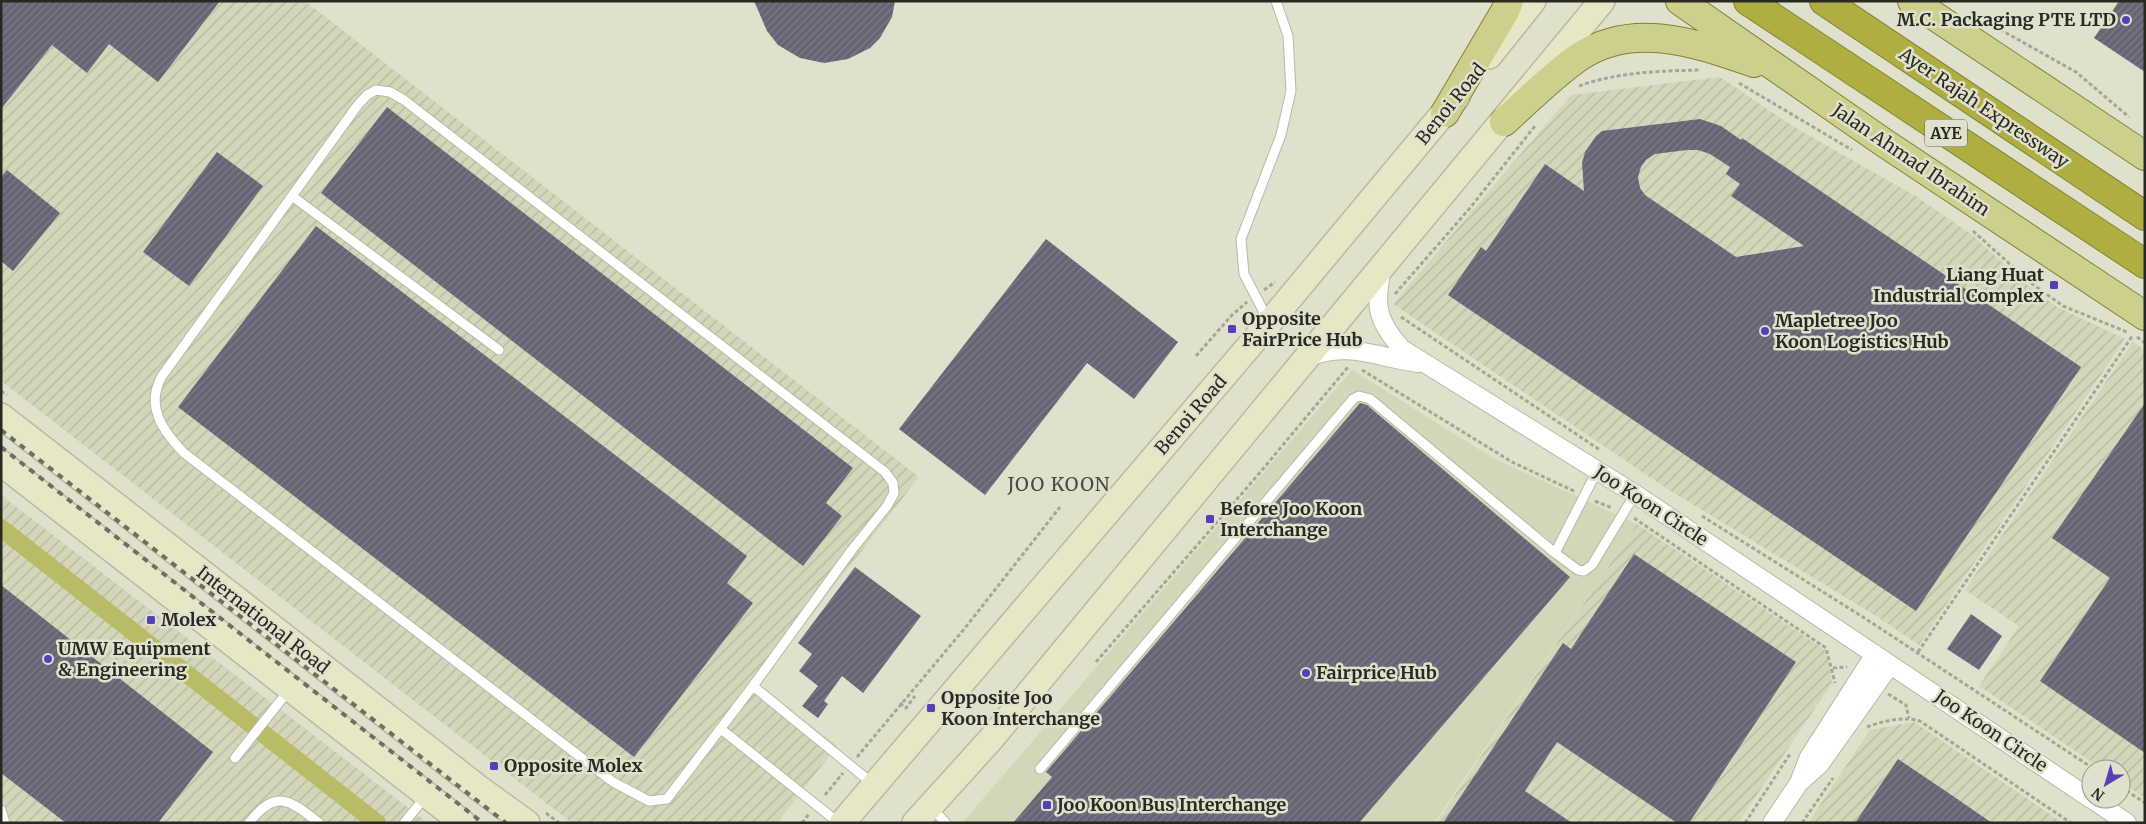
<svg xmlns="http://www.w3.org/2000/svg" width="2146" height="824" viewBox="0 0 2146 824" font-family="Merriweather,serif">
<style>
.built{fill:#d4d6ba}
.industrial{fill:url(#industrial-furrows)}
.lines{fill:none;stroke-linecap:round;stroke-linejoin:round}
.canal{stroke:#babb67;stroke-width:18}
.building{fill:url(#building-hatch);fill-rule:evenodd}
.lane-casing{stroke:#b8b9a6;stroke-width:11}
.street-casing{stroke:#b8b9a6;stroke-width:20}
.secondary-casing{stroke:#b8b9a6;stroke-width:28}
.primary-casing{stroke:#808036;stroke-width:30}
.highway-casing{stroke:#808036;stroke-width:30}
.path{stroke:#a5a696;stroke-width:3;stroke-dasharray:4 2.5;stroke-linecap:butt}
.lane{stroke:#fff;stroke-width:9}
.street{stroke:#fff;stroke-width:18}
.secondary{stroke:#e7e7c6;stroke-width:25}
.primary{stroke:#cfcf8d;stroke-width:28}
.highway{stroke:#afaf41;stroke-width:28}
.rail{stroke:#6e6e62;stroke-width:4;stroke-dasharray:6 6;stroke-linecap:butt}
.poi-dot{fill:#583fb7;stroke:#e0e1cd;stroke-width:2}
.labels{text-anchor:middle;stroke-width:5;stroke-linejoin:round;paint-order:stroke}
.shield{fill:#e0e1cd;stroke:#606055;stroke-width:1}
.shield-label{font-size:16px;font-weight:bold;fill:#292922}
.poi-label{font-size:18px;font-weight:bold;fill:#292922;stroke:#e0e1cd;text-anchor:start}
.street-label{font-size:18px;fill:#292922;stroke:#e0e1cd}
.neighbourhood-label{font-size:19px;letter-spacing:1px;fill:#4a4b3a;stroke:#e0e1cd}
</style>
<defs>
<pattern id="industrial-furrows" width="10" height="10" patternUnits="userSpaceOnUse" patternTransform="scale(1.25)"><rect width="10" height="10" fill="#d4d6ba"/><path d="M-1 1l2-2M0 10L10 0M9 11l2-2" fill="none" stroke="#b6b8a0"/></pattern>
<pattern id="building-hatch" width="6" height="6" patternUnits="userSpaceOnUse" patternTransform="scale(1.25)"><rect width="6" height="6" fill="#656575"/><path d="M-1 1l2-2M0 6l6-6M5 7l2-2" fill="none" stroke="#7c7c87"/></pattern>
</defs>
<rect width="100%" height="100%" fill="#e0e1cd"/>
<path class="built" d="M1352,370l141,88 144,66 -203,299h-472z"/>
<path class="industrial" d="M1,1h304l614,476 -161,207 79,62 -60,77h-205l-571,-442z
M1720,77l74,50 123,70 54,37 56,51 30,22 68,32 -206,306 -43,-29 -210,-128 -273,-184 178,-209z
M2133,342l12,8v448l-24,-16v-13h-19l-123,-83 40,-60 -54,-36z
M1,495l427,328h-427z
M1637,524l189,127 6,32 -94,140h-302z
M1914,722l149,101h-255l62,-93z"/>
<g class="lines">
<path class="canal" d="M1,528l376,295"/>
</g>
<path class="building" d="M1,1h219l-62,81 -49,-38 -22,29 -35,-28 -51,64z
M754,1h141l-3,16 -12,21 -10,10 -22,11 -24,4 -24,-5 -22,-13 -11,-14z
M2119,1h26v71l-51,-34z
M387,107l466,361 -27,35 16,13 -39,50 -482,-373z
M1700,119l21,7 20,14 1,-2 339,229 -165,244 -468,-316 33,-48 5,4 59,-87 39,27 -2,-28 3,-11 11,-16 6,-5zM1687,150h11l12,4 20,13 -4,7 14,10 -9,12 73,50 -68,11 -91,-62 -5,-7 -2,-11 3,-10 5,-7 9,-6z
M217,152l46,34 -74,100 -46,-34z
M7,170l53,43 -47,58 -12,-10v-84z
M316,226l431,330 -20,27 26,20 -119,154 -456,-350z
M1046,239l132,103 -44,57 -47,-36 -102,132 -86,-66z
M1360,403l7,2 203,172 -211,246h-346l39,-46 -6,-5z
M2145,403v350l-105,-72 70,-103 -58,-40z
M1634,554l162,108 -107,161h-12l-120,-81 -32,49 47,32h-129l120,-180 8,6z
M855,567l66,49 -58,77 -21,-17 -18,25 4,3 -10,14 -16,-12 16,-20 -19,-15 13,-17 -14,-11z
M1,585l212,167 -55,71h-92l-65,-50z
M1971,614l31,22 -23,34 -32,-21z
M1898,759l49,33 45,31h-137z"/>
<g class="lines">
<g class="lane-casing">
<path id="lane" d="M376,90l14,2 14,8 481,372 8,11 1,10 -7,13 -36,45 -98,135 -86,113 -18,2 -36,-19 -429,-329c-22,-23 -39,-47 -22,-77l195,-270 10,-11z
M292,196l207,154
M1269,322l-25,-48 -3,-35 40,-104 10,-44 -3,-55 -12,-35
M1555,553l42,-82
M753,686l120,98
M721,729l118,94
M235,758l54,-68
M1040,769l313,-370 6,-3 11,3 185,154 23,17 6,1 8,-6 43,-71
M932,808l14,15
M1,810l4,13
M249,823c27,-35 41,-23 70,0
M404,823l22,-27"/>
</g>
<g class="street-casing">
<path id="street" d="M1382,269c-8,36 -5,52 20,80l233,145 456,305
M1307,358c39,-18 72,0 111,5
M1800,780l9,-23 66,-103
M2092,799l35,24
M1772,823l27,-40 21,-19 70,-99"/>
</g>
<g class="secondary-casing">
<path id="secondary" d="M1489,56l44,-55
M1,416l479,373 47,34
M1,463l462,360
M842,823l427,-500 188,-226
M915,823l76,-84 611,-738"/>
</g>
<g class="primary-casing">
<path id="primary" d="M1680,1l203,141 262,174
M1912,1l233,155
M1445,113l60,-102 4,-10
M1504,122c24,-22 48,-46 75,-65 55,-37 119,-13 175,6"/>
</g>
<g class="highway-casing">
<path id="highway" d="M1748,1l397,263
M1824,1l321,215"/>
</g>
<path class="path" d="M1983,20l93,52 53,45
M1739,83l113,67
M1579,86c38,-14 82,-15 122,-16
M1973,231l58,52 32,23 64,26
M1264,290l11,-8
M1395,294l75,-86 65,-82
M1401,317l199,133
M2137,337l8,6
M1196,356l36,-41 15,-13
M1362,370l150,92 62,29
M1,391l6,4
M1595,501l17,7
M1702,516l164,103 228,150
M1634,518l192,130 9,35
M1918,652l215,-317
M1096,662l161,-186 91,-109
M1833,668l14,-1
M1888,694l18,11 3,13
M900,703l6,5 9,-12
M1867,727c16,-6 36,-11 53,-6l151,102
M857,757l108,-129 95,-121
M2121,787l24,16
M825,795l18,-22
M546,813l13,10
M802,823l7,-9
M1745,823l45,-69
M1802,823l31,-45"/>
<use href="#lane" class="lane"/>
<use href="#street" class="street"/>
<use href="#secondary" class="secondary"/>
<use href="#primary" class="primary"/>
<use href="#highway" class="highway"/>
<path class="rail" d="M1,430l505,393
M1,447l482,376"/>
</g>
<g class="poi-dot">
<circle cx="2126" cy="20" r="5"/>
<rect x="2049" y="280" width="10" height="10" rx="2.5"/>
<rect x="1227" y="324" width="10" height="10" rx="2.5"/>
<circle cx="1765" cy="331" r="5"/>
<rect x="1205" y="514" width="10" height="10" rx="2.5"/>
<rect x="146" y="615" width="10" height="10" rx="2.5"/>
<circle cx="48" cy="659" r="5"/>
<circle cx="1306" cy="673" r="5"/>
<rect x="926" y="703" width="10" height="10" rx="2.5"/>
<rect x="489" y="761" width="10" height="10" rx="2.5"/>
<rect x="1042" y="800" width="10" height="10" rx="2.5"/>
</g>
<g class="labels">
<rect class="shield" x="1925" y="119.5" width="42" height="27" rx="4"/>
<g class="shield-label">
<text x="1946" y="139">AYE</text>
</g>
<g class="poi-label">
<text x="2116" y="26" text-anchor="end">M.C. Packaging PTE LTD</text>
<text x="2044" y="281" text-anchor="end">Liang Huat<tspan x="2044" dy="21">Industrial Complex</tspan></text>
<text x="1242" y="325">Opposite<tspan x="1242" dy="21">FairPrice Hub</tspan></text>
<text x="1775" y="327">Mapletree Joo<tspan x="1775" dy="21">Koon Logistics Hub</tspan></text>
<text x="1220" y="515">Before Joo Koon<tspan x="1220" dy="21">Interchange</tspan></text>
<text x="161" y="626">Molex</text>
<text x="58" y="655">UMW Equipment<tspan x="58" dy="21">&amp; Engineering</tspan></text>
<text x="1316" y="679">Fairprice Hub</text>
<text x="941" y="704">Opposite Joo<tspan x="941" dy="21">Koon Interchange</tspan></text>
<text x="504" y="772">Opposite Molex</text>
<text x="1057" y="811">Joo Koon Bus Interchange</text>
</g>
<g class="street-label">
<text transform="translate(1451 104) rotate(-51)" y="6">Benoi Road</text>
<text transform="translate(1984 108) rotate(34)" y="6">Ayer Rajah Expressway</text>
<text transform="translate(1911 160) rotate(34)" y="6">Jalan Ahmad Ibrahim</text>
<text transform="translate(1191 415) rotate(-49)" y="6">Benoi Road</text>
<text transform="translate(1651 506) rotate(33)" y="6">Joo Koon Circle</text>
<text transform="translate(263 620) rotate(38)" y="6">International Road</text>
<text transform="translate(1991 731) rotate(34)" y="6">Joo Koon Circle</text>
</g>
<g class="neighbourhood-label">
<text x="1059" y="491">JOO KOON</text>
</g>
</g>
<rect width="2146" height="824" fill="none" stroke="#292922" stroke-width="5"/>
<g transform="translate(2106 784) rotate(218)"><circle r="24" fill="#e0e1cd" stroke="#979789"/>
<path d="M0-4L9 19L0 12L-9 19Z" fill="#583fb7"/>
<text y="-8" font-size="14" font-weight="bold" text-anchor="middle" fill="#292922">N</text>
</g>
</svg>
